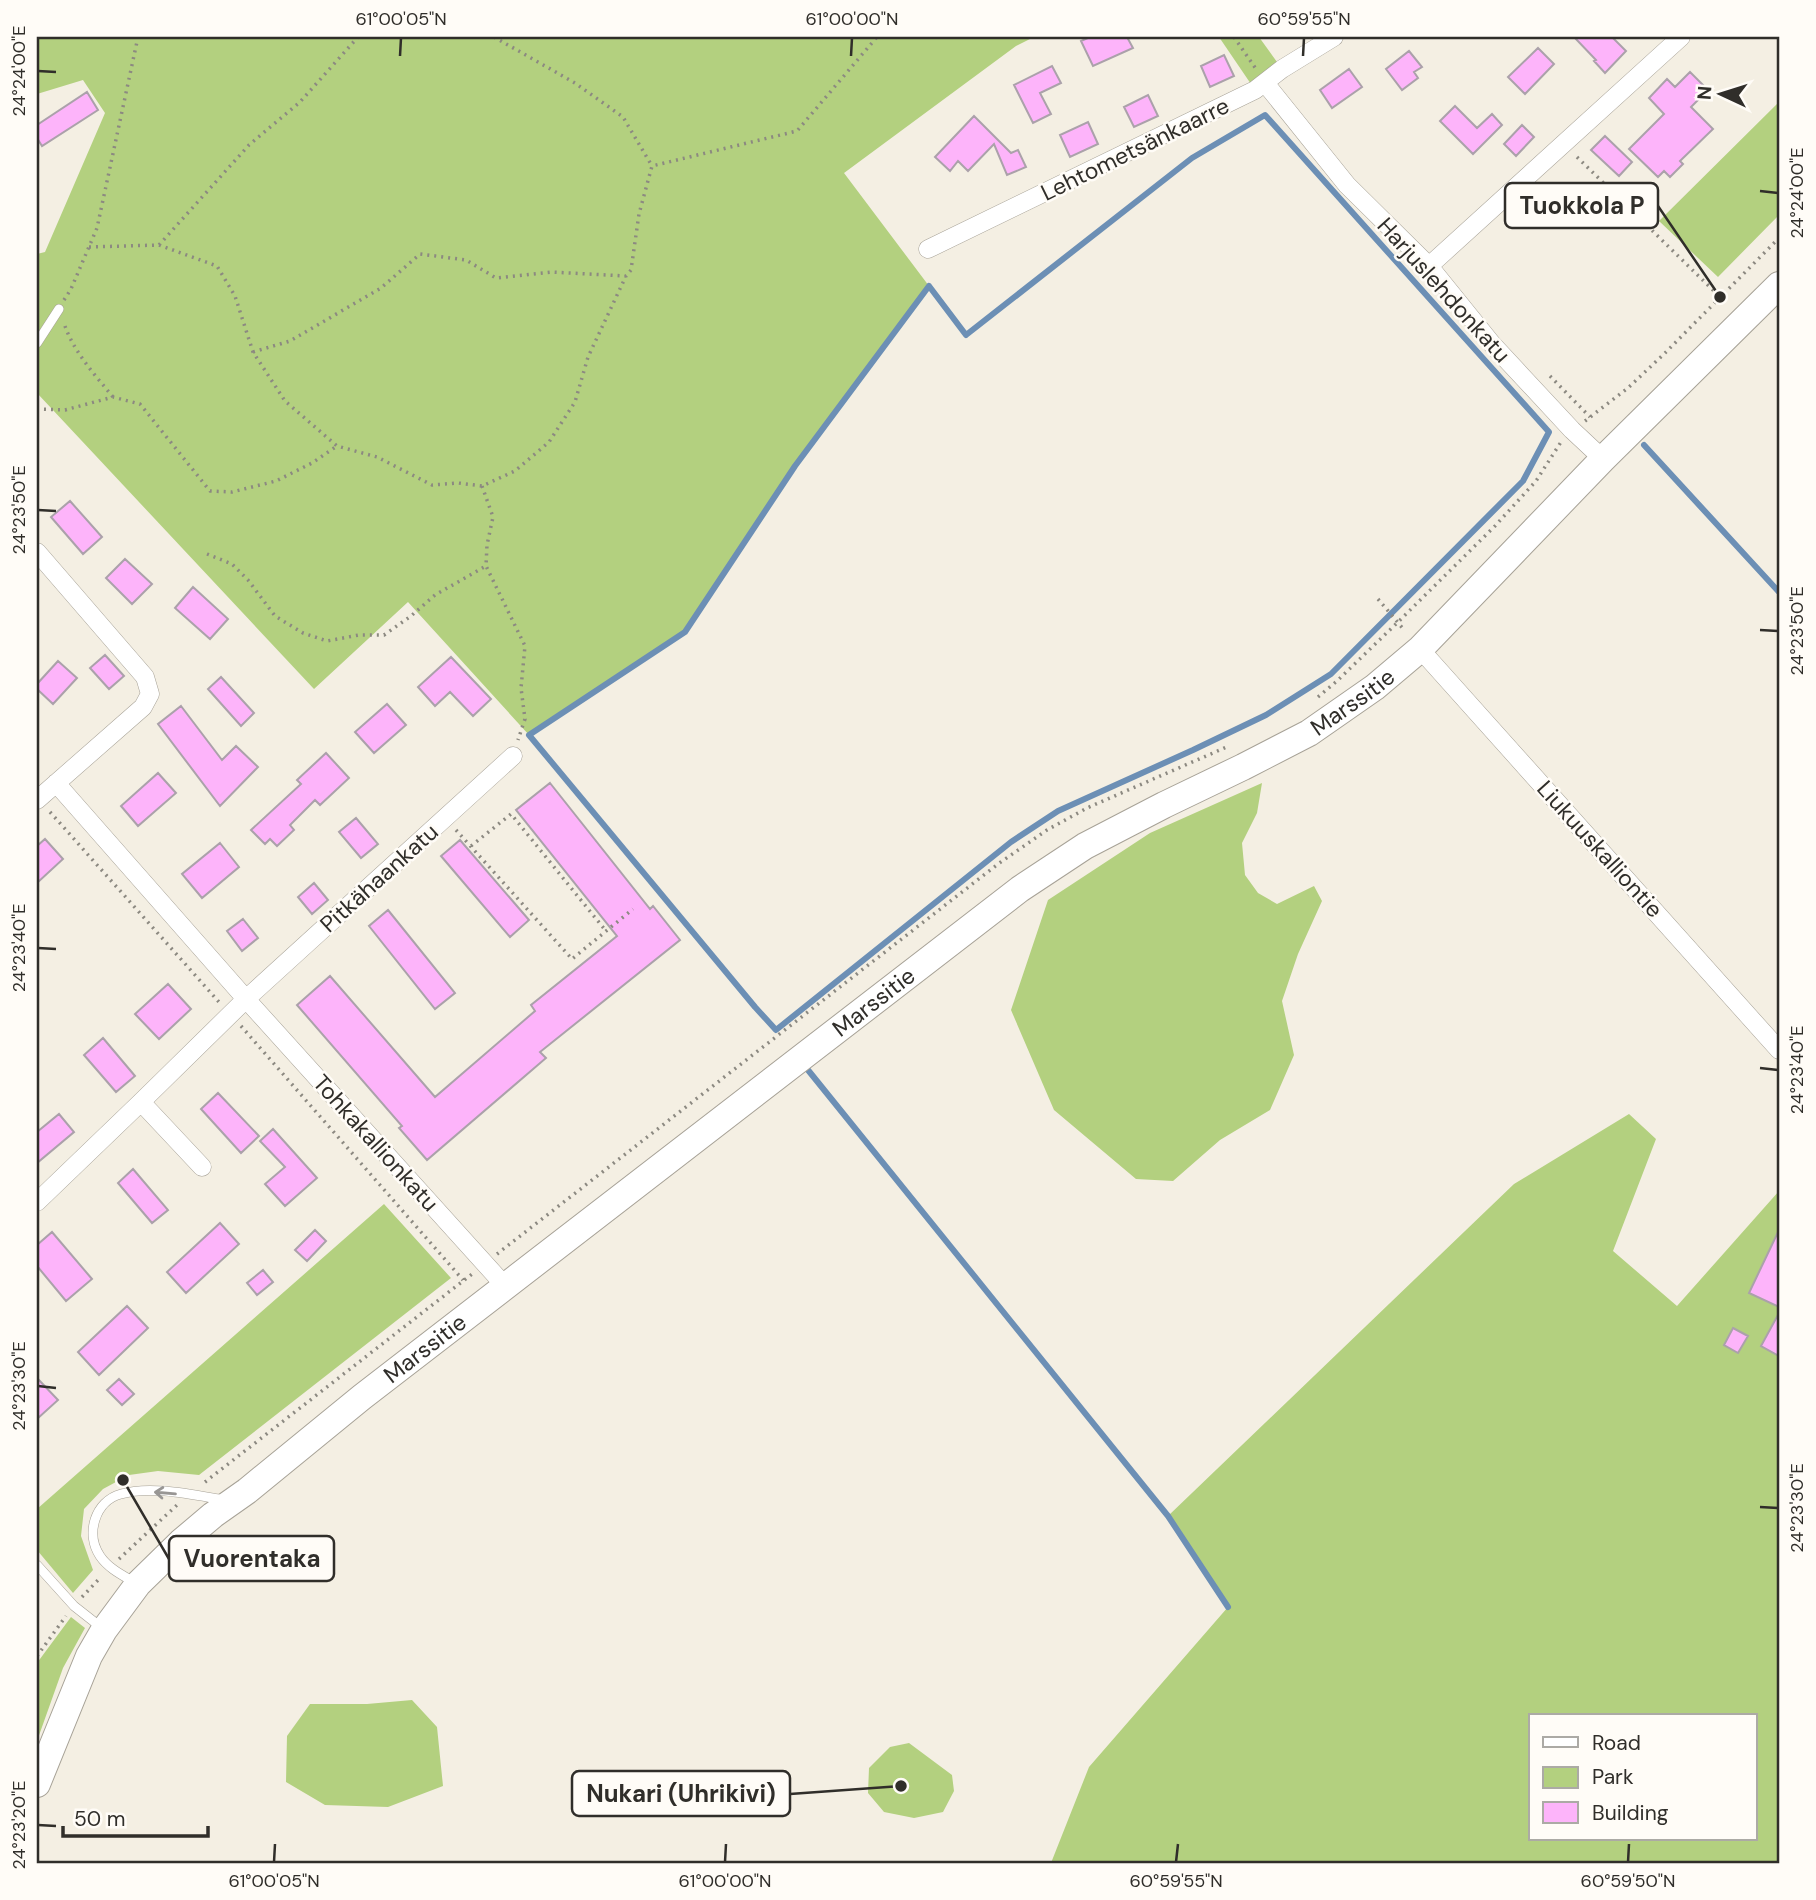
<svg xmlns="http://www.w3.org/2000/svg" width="1816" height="1900" viewBox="0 0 1816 1900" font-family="'DM Sans',sans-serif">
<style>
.green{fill:#b3d07f;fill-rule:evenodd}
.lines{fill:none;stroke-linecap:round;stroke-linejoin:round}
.stream{stroke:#6c8fb5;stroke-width:6}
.building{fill:#fdb4fa;stroke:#aba1aa;stroke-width:2}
.lane-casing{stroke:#a7a297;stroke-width:10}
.street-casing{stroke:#a7a297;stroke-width:19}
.secondary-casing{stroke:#a7a297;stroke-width:28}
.path{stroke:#8c8981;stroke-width:3.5;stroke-dasharray:2 5;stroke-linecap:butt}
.lane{stroke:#fff;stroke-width:9}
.street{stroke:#fff;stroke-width:18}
.secondary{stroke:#fff;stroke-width:26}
.oneway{stroke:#989694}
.ticks{fill:none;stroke:#302e2a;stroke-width:2.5}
.labels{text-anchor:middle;stroke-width:5;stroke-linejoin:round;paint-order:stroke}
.street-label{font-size:23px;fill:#302e2a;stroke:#fffcf7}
.leader{fill:none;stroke:#302e2a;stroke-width:2.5}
.callout-dot{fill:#302e2a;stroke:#fffcf7;stroke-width:2.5}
.callout{fill:#fffcf7;stroke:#302e2a;stroke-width:2.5}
.callout-label{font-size:24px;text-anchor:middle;font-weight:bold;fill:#302e2a}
.neatline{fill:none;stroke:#302e2a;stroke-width:2.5}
.ticks-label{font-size:18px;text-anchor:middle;fill:#302e2a}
</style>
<rect width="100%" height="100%" fill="#f4efe3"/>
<path class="green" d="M37,37h997l-18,9 -172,127 85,113 -134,180 -110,166 -156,103 -121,-133 -94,87 -277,-296v-139l8,-2 60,-139 -22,-33 -46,14z
M1219,37h40l23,32 -27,21z
M1779,102v113l-61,62 -59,-56z
M1262,783l-5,30 -15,30 3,32 13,18 19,11 37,-18 8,15 -24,53 -16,47 12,54 -24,55 -50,30 -47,41 -37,-2 -82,-69 -43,-100 37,-110 102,-67z
M1629,1114l27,25 -43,112 64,55 102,-115v672h-728l38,-96 139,-160 -60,-91 346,-332zM1531,1716h224v123h-224z
M384,1204l67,74 -252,197 -41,-4 -29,4 -26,14 -19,20 -3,27 12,34 -20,23 -36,-43v-41z
M71,1617l14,11 -22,40 -26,73v-78z
M412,1700l25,27 6,59 -55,21 -63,-2 -39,-23 1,-46 23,-32h57z
M909,1743l43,32 2,16 -11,21 -29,6 -30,-6 -16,-19 1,-25 21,-21z"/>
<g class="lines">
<path class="stream" d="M1265,115l284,317 -26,49 -192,193 -65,41 -73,35 -135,61 -47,31 -235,188 -21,-23 -226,-272 156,-103 110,-166 134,-180 37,49 226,-177z
M1644,445l135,147
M808,1070l360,446 60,91"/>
</g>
<path class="building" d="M1090,37h37l6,11 -40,18 -12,-25z
M1574,37h38l14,14 -21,22 -11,-12 2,-1z
M1538,48l16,16 -29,30 -17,-17z
M1409,51l13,16 -8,5 4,6 -16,12 -16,-21z
M1224,55l10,21 -24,11 -9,-21z
M1052,66l9,17 -21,10 11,21 -18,9 -19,-38z
M1349,69l13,18 -30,21 -12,-18z
M1690,72l18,18 -17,17 22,22 -33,32 3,3 -13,13 -6,-6 -6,6 -29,-28 35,-35 -15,-16 18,-19 8,8z
M87,92l11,18 -56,36 -5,-8v-13z
M1148,95l10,21 -24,11 -10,-20z
M1455,106l22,22 15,-14 10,11 -29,29 -33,-33z
M974,116l37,37 7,-3 8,17 -19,8 -13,-31 -26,27 -10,-10 -8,10 -15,-14z
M1088,122l10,22 -28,13 -10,-22z
M1522,125l12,12 -18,19 -12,-12z
M1605,136l27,26 -13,14 -28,-26z
M70,501l32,36 -19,17 -32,-37z
M125,559l27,25 -20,20 -26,-26z
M193,587l35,32 -18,20 -35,-31z
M105,655l19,21 -15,13 -19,-21z
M451,657l40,42 -18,17 -23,-24 -15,14 -17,-19z
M58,661l19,17 -24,26 -16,-15v-5z
M221,677l33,36 -13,13 -33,-37z
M387,704l19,21 -32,28 -19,-21z
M181,706l41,54 14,-14 22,21 -38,39 -62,-82z
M326,753l23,25 -29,27 -5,-5 -25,25 4,5 -17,16 -7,-7 -5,5 -14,-14 50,-46 -4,-4z
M158,773l18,20 -38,33 -17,-20z
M550,783l100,126 3,-3 27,34 -140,112 6,6 -119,102 -28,-32 3,-2 -105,-121 33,-29 105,121 100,-86 -4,-6 86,-69 -101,-126z
M356,818l22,26 -17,14 -22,-26z
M45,839l18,20 -26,24v-37z
M460,840l69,80 -19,17 -69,-81z
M220,843l19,24 -37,31 -20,-24z
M314,883l14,17 -16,14 -14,-17z
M388,910l67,83 -20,16 -66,-83z
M243,919l15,19 -16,13 -15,-20z
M168,984l23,25 -32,30 -24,-25z
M103,1038l32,38 -19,16 -32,-37z
M218,1093l41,43 -18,17 -40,-44z
M59,1114l15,18 -37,31v-31z
M273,1129l44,49 -32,28 -20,-22 20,-17 -25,-26z
M133,1169l35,41 -16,13 -34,-40z
M220,1223l19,21 -53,49 -19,-21z
M315,1230l11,11 -19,20 -12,-11z
M1779,1230v77l-30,-14z
M52,1232l40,47 -26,22 -29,-35v-21z
M263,1270l10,12 -16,13 -10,-12z
M127,1306l21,22 -49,47 -21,-23z
M1779,1313v43l-18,-10z
M1733,1328l15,8 -10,17 -14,-8z
M37,1378l21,22 -21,19z
M119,1379l15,15 -12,11 -15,-15z"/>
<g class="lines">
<g class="lane-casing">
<path id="lane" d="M37,343l22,-34
M37,1565l37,41 28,22
M134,1582c-12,-7 -26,-14 -34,-26 -15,-22 -5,-55 21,-62 30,-9 73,1 103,6"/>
</g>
<g class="street-casing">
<path id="street" d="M1265,83l82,102 82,81 63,78 80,86 31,29
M928,249l327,-159 27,-21 52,-32
M1429,266l252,-229
M37,552l108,125 5,17 -7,13 -106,93
M1420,649l359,401
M56,783l190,216 260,288
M141,1102l61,65
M37,1202l104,-100 105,-103 267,-243"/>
</g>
<g class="secondary-casing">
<g id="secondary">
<path id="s1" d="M37,1784l52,-128 15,-26 34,-46 43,-42 32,-27 34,-24 115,-94 658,-508 65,-43 79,-41 79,-38 66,-34 66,-46 45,-38 183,-190 176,-174"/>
</g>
</g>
<path class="path" d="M494,37l81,46 48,34 29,49
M1234,37l22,32
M1577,157l143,140
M159,245l90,-100 51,-43 58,-65
M89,247l70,-2 58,21 18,30 18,56 32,49 52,45 40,11 55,28 26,-2 24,3 33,-15 34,-29 26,-40 13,-45 38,-81 5,-6 8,-56 13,-48 145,-35 80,-94
M64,300l7,-11 26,-61 41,-191
M65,326c9,26 30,49 48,71
M253,352l37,-11 91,-53 39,-34 46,6 30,18 56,-6 74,4
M1550,376l40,41
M37,409l28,1 48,-13 27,7 70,87 22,1 44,-11 36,-18 25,-17
M1585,421l43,-33 37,-35 114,-115
M482,486l11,31 -6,28 -1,21 39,80 -4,42 4,31 -7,21
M207,554l25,10 16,16 27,36 28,17 24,8 32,-6h25l27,-19 24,-21 51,-29
M1378,599l27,32
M1318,697l19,-16 61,-59 97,-96 41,-45 25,-39
M50,812l169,190
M456,830l116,129 61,-50
M471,846l40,-32 95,117
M241,1026l222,254
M497,1254l501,-390 49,-34 40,-22 142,-62
M205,1482l267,-208
M119,1559l58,-54
M82,1597l19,-20
M37,1656l29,-40"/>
<use href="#lane" class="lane"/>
<use href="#street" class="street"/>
<use href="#secondary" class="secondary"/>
</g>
<defs><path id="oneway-shaft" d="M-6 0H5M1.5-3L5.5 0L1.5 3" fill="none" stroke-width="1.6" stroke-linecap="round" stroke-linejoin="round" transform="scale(1.75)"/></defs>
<use class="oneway" href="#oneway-shaft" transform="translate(165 1493) rotate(-175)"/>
<path class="ticks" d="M400,56l1,-18M851,56l1,-18M1303,56l1,-18M38,71l18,1M1760,191l18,2M38,510l18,1M1760,630l18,1M38,948l18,1M1760,1068l18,2M38,1386l18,2M1760,1507l18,1M38,1825l18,1M274,1862l1,-18M725,1862l1,-18M1176,1862l2,-18M1628,1862l1,-18"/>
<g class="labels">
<g class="street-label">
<text transform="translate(1135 149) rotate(-26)" y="8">Lehtometsänkaarre</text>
<text transform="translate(1444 290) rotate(48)" y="8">Harjuslehdonkatu</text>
<text dy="8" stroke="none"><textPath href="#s1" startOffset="1731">Marssitie</textPath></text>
<text transform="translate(1600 849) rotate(48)" y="8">Liukuuskalliontie</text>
<text transform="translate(379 878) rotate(-42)" y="8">Pitkähaankatu</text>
<text dy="8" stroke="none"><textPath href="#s1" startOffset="1164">Marssitie</textPath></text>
<text transform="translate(376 1143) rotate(48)" y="8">Tohkakallionkatu</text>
<text dy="8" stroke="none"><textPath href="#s1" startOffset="597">Marssitie</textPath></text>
</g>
</g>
<path class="leader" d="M1720 297L1658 206M123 1480L169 1559M901 1786L790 1794"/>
<g class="callout-dot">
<circle cx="1720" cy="297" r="7"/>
<circle cx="123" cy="1480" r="7"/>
<circle cx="901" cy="1786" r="7"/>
</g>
<g class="callout">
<rect x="1505" y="183" width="153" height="45" rx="7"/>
<rect x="169" y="1536" width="165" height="45" rx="7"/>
<rect x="572" y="1771" width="218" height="45" rx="7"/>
</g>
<g class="callout-label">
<text x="1582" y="214">Tuokkola P</text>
<text x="252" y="1567">Vuorentaka</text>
<text x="681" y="1802">Nukari (Uhrikivi)</text>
</g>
<rect width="1816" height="1900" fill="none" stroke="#fffcf7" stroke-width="77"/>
<rect x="1529" y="1714" width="228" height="126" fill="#fffcf7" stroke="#acaaa5" stroke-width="2"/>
<rect x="1543" y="1737" width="35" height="10" fill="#ffffff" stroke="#acaaa5" stroke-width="2"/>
<text x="1592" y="1750" font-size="21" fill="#302e2a">Road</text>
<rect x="1543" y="1767" width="35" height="21" fill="#b3d07f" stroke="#acaaa5" stroke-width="2"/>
<text x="1592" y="1784" font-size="21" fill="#302e2a">Park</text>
<rect x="1543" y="1802" width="35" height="21" fill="#fdb4fa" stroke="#acaaa5" stroke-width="2"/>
<text x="1592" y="1820" font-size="21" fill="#302e2a">Building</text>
<g transform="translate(1721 94) rotate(274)" stroke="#fffcf7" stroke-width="5" paint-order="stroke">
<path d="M0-5L12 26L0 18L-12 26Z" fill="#302e2a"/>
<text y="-10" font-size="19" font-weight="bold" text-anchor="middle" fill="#302e2a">N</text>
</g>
<path d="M63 1826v10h145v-10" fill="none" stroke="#302e2a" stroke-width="3.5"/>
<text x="74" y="1826" font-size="21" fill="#302e2a" stroke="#fffcf7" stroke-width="5" paint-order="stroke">50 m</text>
<rect x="38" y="38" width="1740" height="1824" class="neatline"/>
<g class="ticks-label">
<text x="401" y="25">61°00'05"N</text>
<text x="852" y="25">61°00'00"N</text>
<text x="1304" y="25">60°59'55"N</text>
<text transform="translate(19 71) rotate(-90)" y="6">24°24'00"E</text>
<text transform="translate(1797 193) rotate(-90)" y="6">24°24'00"E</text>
<text transform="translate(19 510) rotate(-90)" y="6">24°23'50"E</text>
<text transform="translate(1797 631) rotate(-90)" y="6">24°23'50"E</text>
<text transform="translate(19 948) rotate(-90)" y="6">24°23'40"E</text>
<text transform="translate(1797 1070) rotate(-90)" y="6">24°23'40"E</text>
<text transform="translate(19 1386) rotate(-90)" y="6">24°23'30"E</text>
<text transform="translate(1797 1508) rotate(-90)" y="6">24°23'30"E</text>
<text transform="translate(19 1825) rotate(-90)" y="6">24°23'20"E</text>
<text x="274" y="1887">61°00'05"N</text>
<text x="725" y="1887">61°00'00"N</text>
<text x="1176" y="1887">60°59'55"N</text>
<text x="1628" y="1887">60°59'50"N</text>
</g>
</svg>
